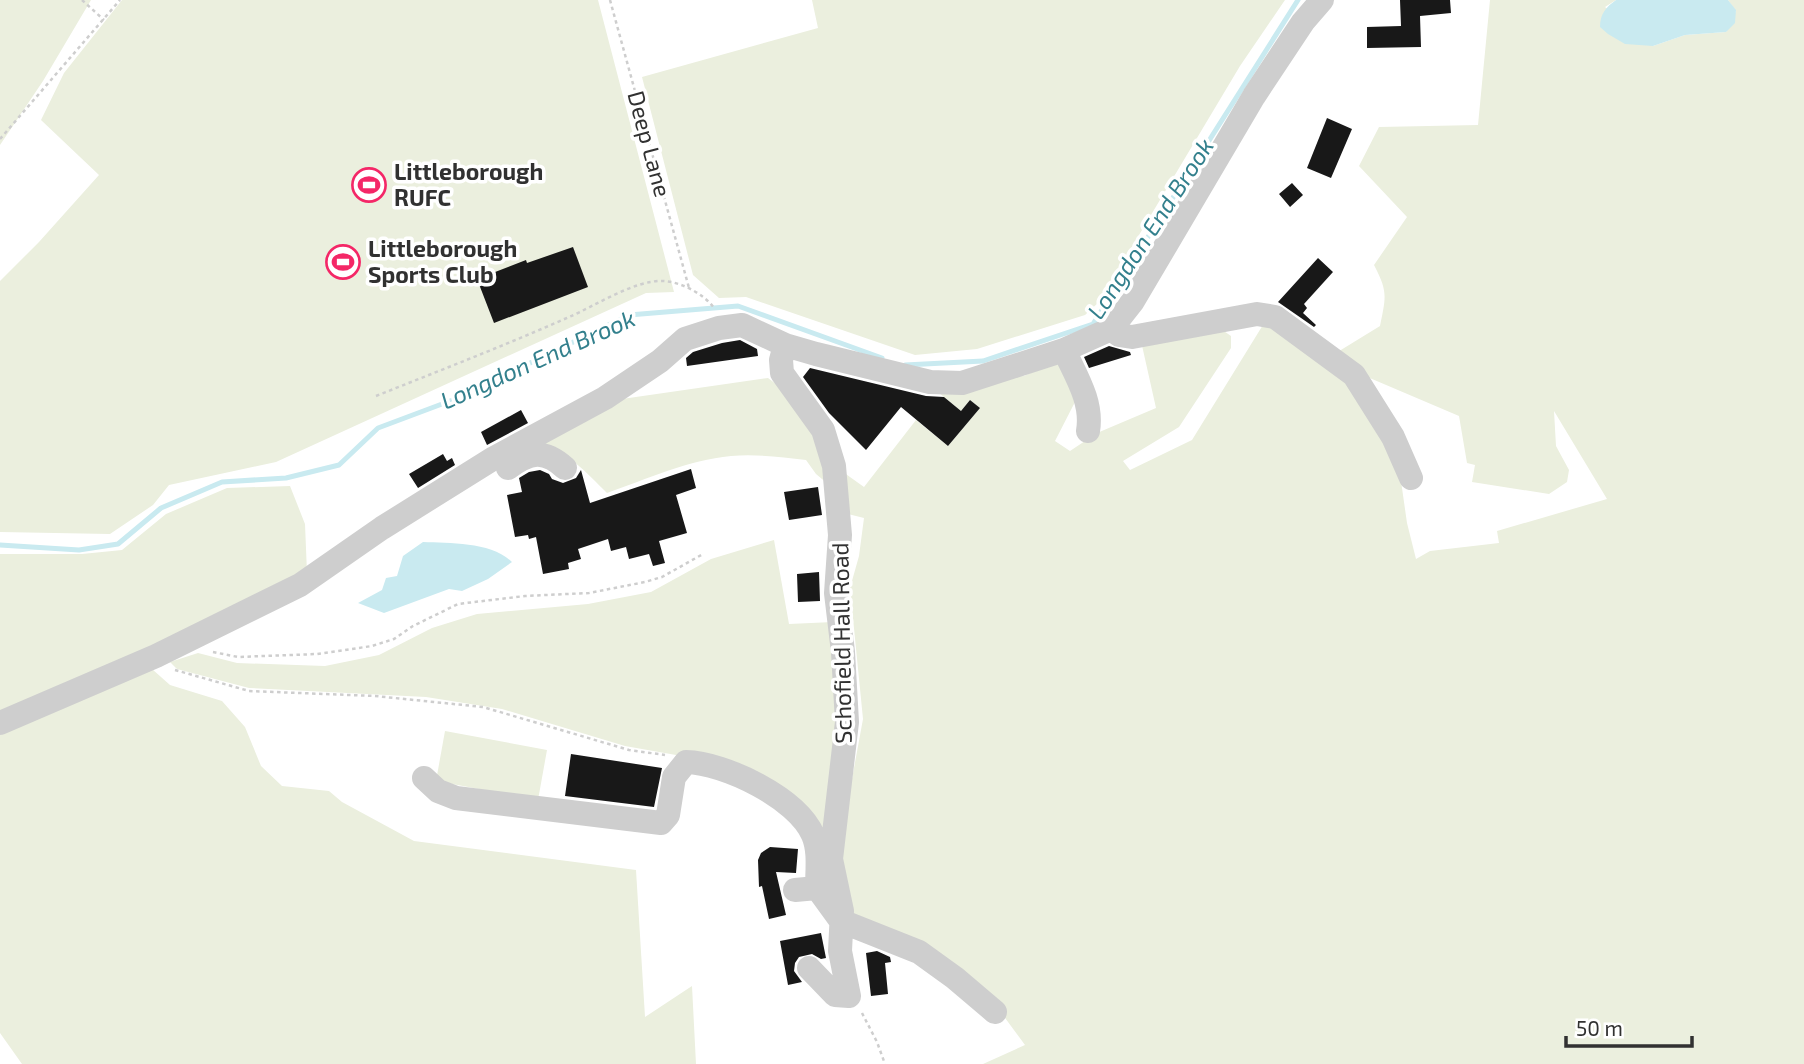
<svg xmlns="http://www.w3.org/2000/svg" width="1804" height="1064" viewBox="0 0 1804 1064" font-family="'Exo 2',sans-serif">
<style>
.green{fill:#ebefde}
.water{fill:#c9eaf0}
.lines{fill:none;stroke-linecap:round;stroke-linejoin:round}
.stream{stroke:#c9eaf0;stroke-width:5}
.building{fill:#181818}
.path{stroke:#cecece;stroke-width:2.5;stroke-dasharray:3.5 3.5;stroke-linecap:butt}
.minor{stroke:#cecece;stroke-width:24}
.labels{text-anchor:middle;stroke-width:7;stroke-linejoin:round;paint-order:stroke}
.street-label{font-size:23px;fill:#313131;stroke:#fff}
.poi-label{font-size:23px;font-weight:bold;fill:#313131;stroke:#fff;text-anchor:start}
.water-label{font-size:24px;font-style:italic;fill:#33808d;stroke:#fff}
</style>
<rect width="100%" height="100%" fill="#fff"/>
<path class="green" d="M0,0h91l-48,81 -43,64z
M122,0h476l76,292 -28,1 -370,169 -107,23 -16,20 -43,29 -110,-2v-251l39,-39 60,-67 -58,-55 23,-47z
M812,0h473l-45,66 -141,236 -14,13 -108,34 -62,6 -169,-58 -27,1 -26,-23 -51,-198 176,-49z
M1490,0h126l-11,7 48,39 32,-11 41,-3 10,-21 -8,-11h76v1064h-821l42,-19 -31,-42 -146,-86 -8,-73 23,-125 -13,-131 9,-32 5,-38 -16,-4 -5,-42 21,15 52,-67 32,26 32,-38 -10,-8 -9,11 -23,-19 65,-15 21,-1 35,-16 16,42 -20,39 15,10 27,-18 59,-25 -15,-67 77,-14 13,9v12l-52,79 -56,34 7,9 62,-30 74,-120 75,55 58,92 8,56 9,36 14,-8 69,-8 -2,-12 110,-32 -53,-88 2,35 13,24 -2,12 -18,12 -77,-12 3,-17 -8,-2 -8,-47 -94,-40 -29,-23 44,-27c6,-30 8,-34 -6,-61l33,-48 -48,-51 20,-39 99,-2z
M768,378l16,12 24,30 20,64 -12,-10 -10,-14c-25,-3 -50,-6 -75,-4 -43,4 -84,23 -124,37 -21,-21 -40,-42 -69,-51l84,-43z
M290,486l15,38 2,49 -307,145v-164h82l40,-4 44,-36 61,-26z
M774,540l15,84 44,-2 8,97 -15,140 -16,-43 -134,-61 -51,-9 -123,-37 -76,-12 -177,-9 -72,-19 -7,-7 28,-9 39,10 88,3 54,-11 53,-27 45,-14 111,-10 63,-12 60,-33z
M152,669l18,16 52,16 23,26 16,39 21,20 47,5 13,11 72,39 222,29 9,147 47,-31 4,78h-674l-22,-31v-298z
M445,731l102,19 -9,50 -102,-19z"/>
<path class="water" d="M1616,0h112l8,10 -1,13 -9,9 -41,3 -32,11 -28,-2 -17,-10 -8,-7c0,-13 6,-20 16,-27z
M423,542c27,1 69,0 89,20l-24,17 -26,12 -13,-2 -65,24 -26,-10 24,-13 4,-12 11,-2 6,-20z"/>
<g class="lines">
<path class="stream" d="M905,365l78,-4 110,-37 205,-324
M0,545l79,5 39,-6 43,-36 61,-26 64,-4 53,-13 39,-37 80,-30 171,-83 109,-9 144,52"/>
</g>
<path class="building" d="M1400,0h50l1,13 -31,3 1,31 -54,1v-21l34,-1z
M1327,118l25,11 -21,49 -24,-10z
M1292,183l11,12 -13,12 -11,-13z
M573,247l15,40 -94,36 -17,-44 49,-19 1,3z
M1318,258l15,14 -29,32 3,4 -4,5 13,12 -2,2 -36,-25z
M740,340l17,9 1,7 -71,10 -1,-8 7,-6 29,-9z
M1109,346l21,6 1,3 -42,13 -5,-11z
M810,368l116,28 18,1 17,14 9,-11 10,8 -32,38 -47,-39 -35,43 -37,-37 -26,-36z
M521,410l7,13 -41,22 -6,-13z
M443,454l4,7 5,-3 3,7 -37,23 -9,-14z
M691,469l5,19 -20,7 11,38 -28,8 6,22 -12,3 -4,-12 -20,5 -3,-12 -15,4 -3,-12 -30,10 3,10 -13,4 1,6 -26,5 -7,-37 -7,2 -1,-4 -13,2 -8,-42 15,-3 -3,-14 10,-6 11,-2 9,4 3,5 11,4 13,-5 5,-8 9,33z
M818,487l4,28 -33,5 -5,-28z
M819,572l1,29 -22,1 -1,-28z
M571,754l91,14 -8,39 -89,-11z
M770,847l28,2 -2,24 -20,-1 10,43 -17,4 -7,-33 -3,1 -1,-27 3,-7z
M821,933l5,25 -5,1 -9,-5 -13,3 -4,6 -1,8 8,11 -14,3 -8,-44z
M877,951l13,6 1,5 -6,1 3,31 -17,2 -5,-43z"/>
<g class="lines">
<path class="path" d="M82,0l22,20
M610,0l79,288
M0,139l120,-139
M376,396c65,-26 130,-51 193,-79 26,-11 67,-38 95,-36 17,1 40,13 50,27
M213,652l25,5 79,-3 55,-8 22,-7 19,-13 45,-22 67,-8 64,-3 56,-11 17,-5 41,-23
M175,670l74,21 126,5 108,11 146,43 36,5
M862,1013l15,29 8,22"/>
<path class="minor" d="M1111,329l8,6 13,2 125,-23 18,3 79,58 39,62 18,41
M785,345l-4,15 1,13 41,57 11,36 6,69 -4,58 7,59 4,70 -16,137 11,52 -2,40 9,45 -14,-1 -26,-27
M1064,350c12,26 29,52 24,81
M508,468c22,-16 36,-19 57,0
M0,723l156,-67 144,-71 82,-57 112,-70 111,-60 55,-37 25,-22 34,-11 23,-3 43,20 31,9 114,28 32,1 102,-33 47,-21 22,-28 121,-205 49,-74 19,-22
M424,778l14,13 18,7 205,25 7,-8 6,-38 12,-15c39,1 111,36 127,73 7,16 4,36 4,53
M795,890l22,-2 24,33 78,31 36,26 40,34"/>
</g>
<defs>
<g id="stadium-ring" transform="scale(1.75)"><circle r="9.5" fill="#fff" stroke="#f42767" stroke-width="1.5"/><path d="M0-5a6.5 5 0 1 0 0 10a6.5 5 0 1 0 0-10ZM-3.5-1.8h7v3.6h-7Z" fill="#f42767"/></g>
</defs>
<g fill-rule="evenodd">
<use href="#stadium-ring" x="369" y="185"/>
<use href="#stadium-ring" x="343" y="262"/>
</g>
<g class="labels">
<g class="street-label">
<text transform="translate(649 144) rotate(75)" y="8">Deep Lane</text>
<text transform="translate(842 643) rotate(-91)" y="8">Schofield Hall Road</text>
</g>
<g class="poi-label">
<text x="394" y="180">Littleborough<tspan x="394" dy="26">RUFC</tspan></text>
<text x="368" y="257">Littleborough<tspan x="368" dy="26">Sports Club</tspan></text>
</g>
<g class="water-label">
<text transform="translate(1151 229) rotate(-57)" y="8">Longdon End Brook</text>
<text transform="translate(538 360) rotate(-24)" y="8">Longdon End Brook</text>
</g>
</g>
<path d="M1566 1036v10h126v-10" fill="none" stroke="#313131" stroke-width="3.5"/>
<text x="1576" y="1036" font-size="21" fill="#313131" stroke="#ffffff" stroke-width="5" paint-order="stroke">50 m</text>
</svg>
